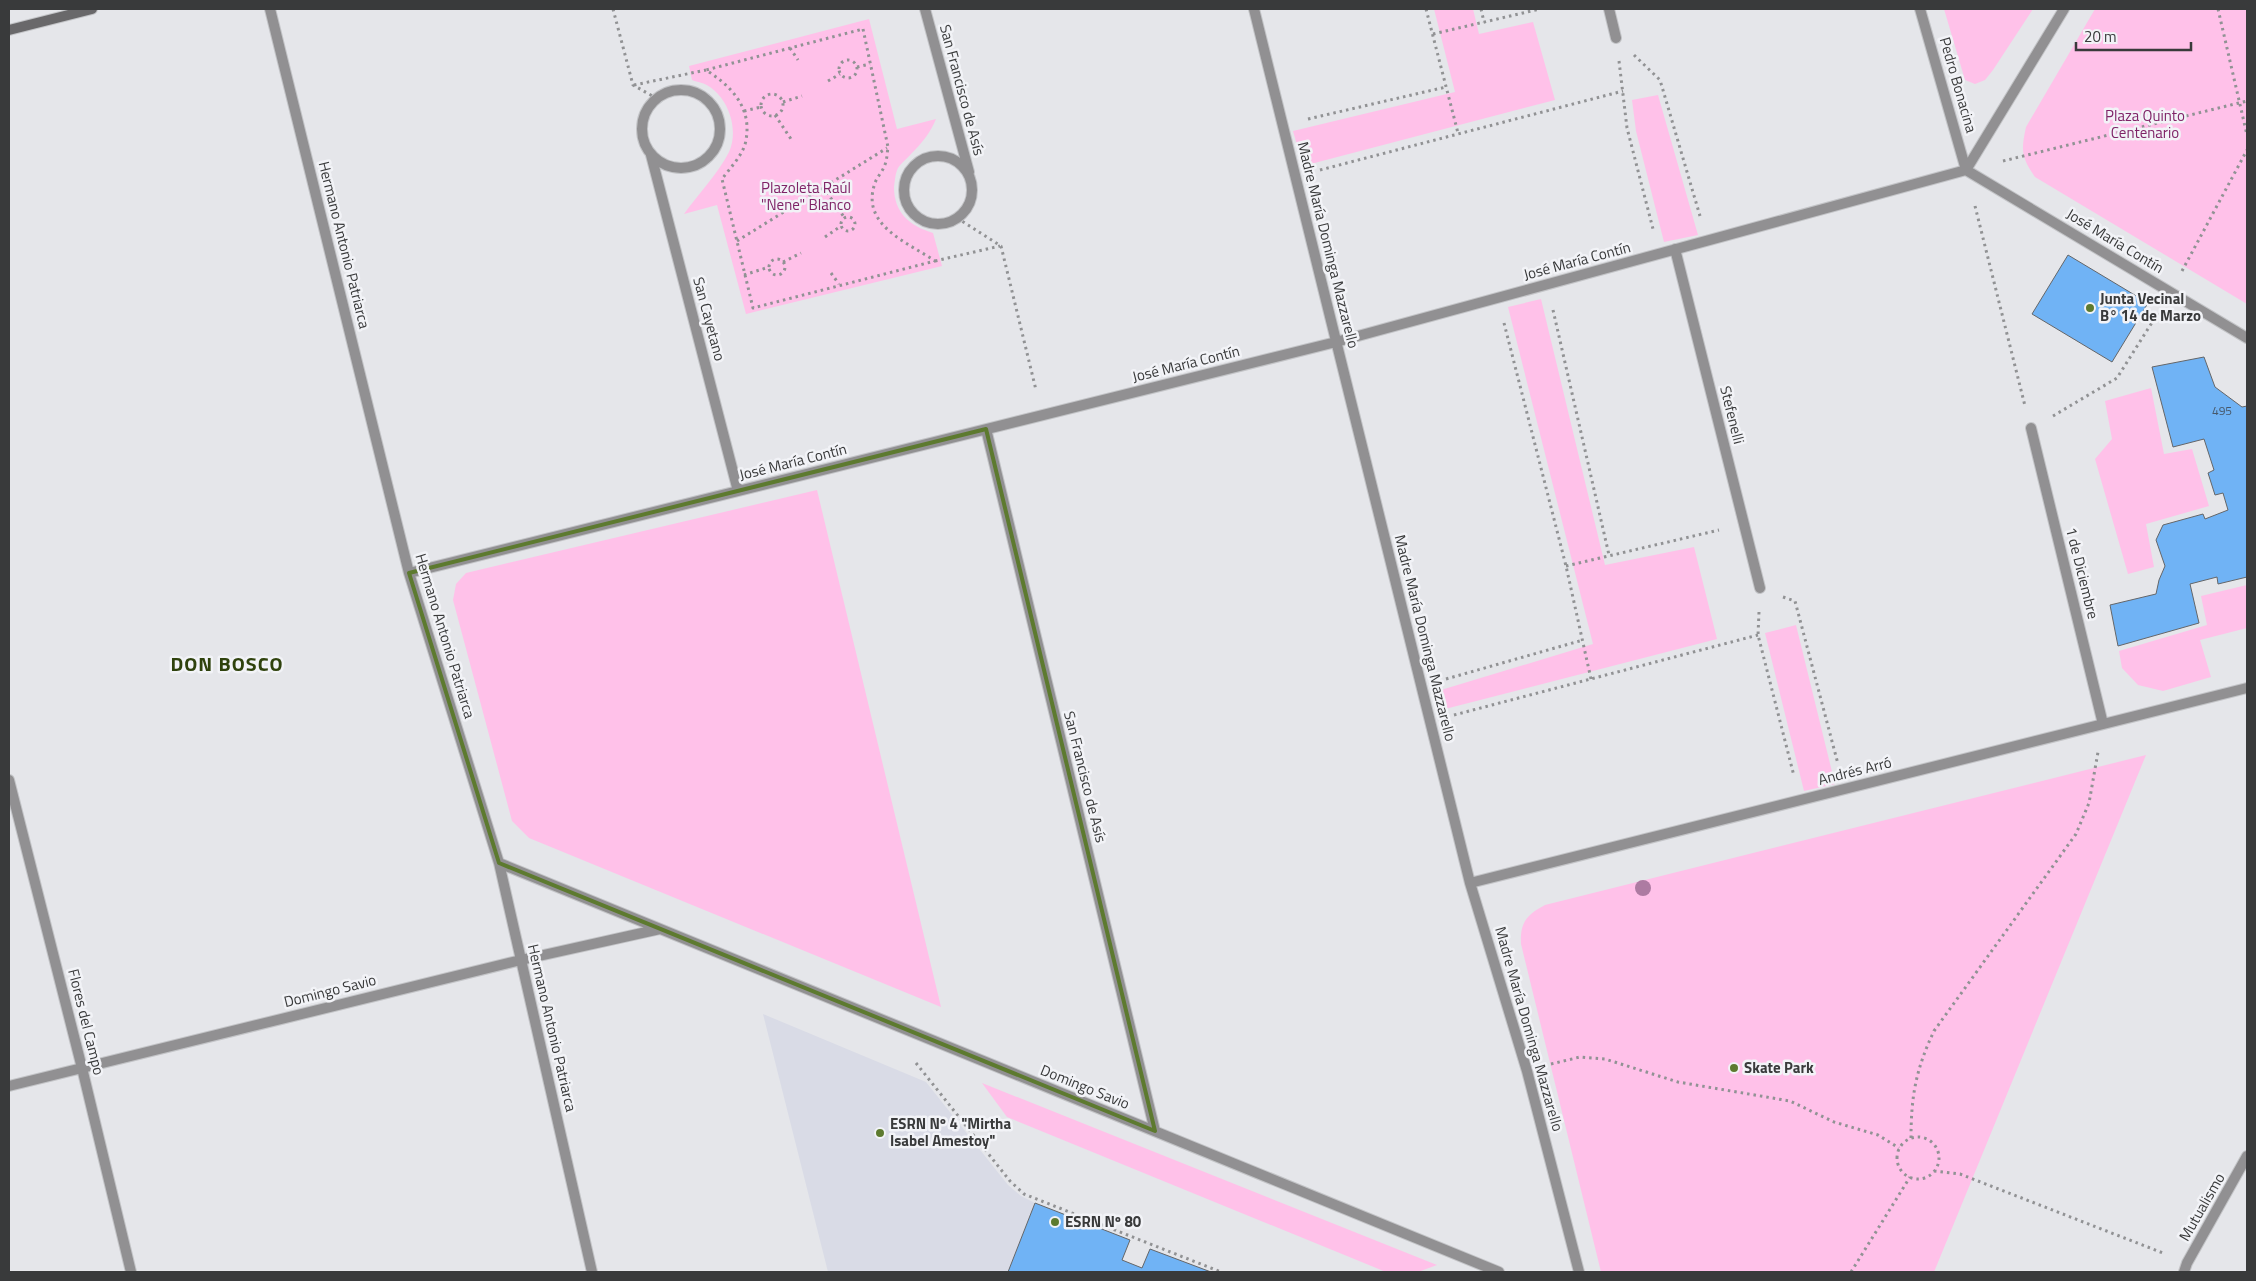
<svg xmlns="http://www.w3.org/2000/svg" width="2256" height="1281" viewBox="0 0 2256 1281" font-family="'Titillium Web',sans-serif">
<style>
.built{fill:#d9dbe6}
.green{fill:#ffc1e9}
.building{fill:#70b3f5;stroke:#646669}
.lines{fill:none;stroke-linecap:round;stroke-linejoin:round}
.minor-casing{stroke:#c3c4c7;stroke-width:12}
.secondary-casing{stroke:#c3c4c7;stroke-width:12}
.path{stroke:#919294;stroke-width:3;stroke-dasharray:2.5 4;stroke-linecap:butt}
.minor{stroke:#919092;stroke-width:10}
.secondary{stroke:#69686a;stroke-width:10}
.tree{fill:#ad7ba2}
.marked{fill:none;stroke:#5d7a2f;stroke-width:4;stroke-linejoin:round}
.poi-dot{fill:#5d7a2f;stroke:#f2f3f7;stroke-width:2}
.labels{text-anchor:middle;stroke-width:5;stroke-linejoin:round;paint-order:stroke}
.number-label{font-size:12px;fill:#47586a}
.street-label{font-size:15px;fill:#393a3b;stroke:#f2f3f7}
.park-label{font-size:15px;fill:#7f2367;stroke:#f2f3f7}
.poi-label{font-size:15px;font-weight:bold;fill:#393a3b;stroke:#f2f3f7;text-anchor:start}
.district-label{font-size:20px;font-weight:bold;letter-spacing:1px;fill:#2f420d;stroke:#f2f3f7}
</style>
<rect width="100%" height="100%" fill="#e5e6ea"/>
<path class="built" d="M763,1014l163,68 82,103 13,11 14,7 87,57 20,8 8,-19 61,23h-383z"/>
<path class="green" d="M1434,9h39l6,25 54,-12 22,78 -252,66 -10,-35 162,-39z
M1944,9h89l-40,61 -8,10 -10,4 -10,-4z
M2095,9h152v295l-212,-127c-14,-20 -14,-27 -9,-50z
M869,19l28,110 39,-10c-5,13 -15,25 -25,35 -4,5 -10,9 -13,14 -3,6 -3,13 -4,19 0,26 16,39 39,46l9,33 -196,48 -29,-109 -33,9c15,-21 33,-39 45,-62 10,-22 0,-52 -19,-65 -5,-4 -13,-5 -18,-7l-3,-14z
M1658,95l40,140 -34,7 -28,-111 -4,-31z
M1541,299l64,266 89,-18 23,92 -272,70 -4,-19 152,-46 -85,-337z
M2151,388l13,66 28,-5 17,57 -63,18 8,43 -26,7 -33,-115 17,-20 -7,-38z
M817,490l124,517 -412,-169 -17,-17 -59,-221 3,-16 10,-11z
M2247,585v43l-47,12 11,37 -48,14 -25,-6 -16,-17 -3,-17 88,-26 -6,-29z
M1796,625l39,159 -31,7 -39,-158z
M2146,755l-212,517h-333l-80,-328c-1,-21 5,-29 24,-39z
M982,1083l455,182 -19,7h-32l-379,-155z"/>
<path class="building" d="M2068,255l80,48 -36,59 -80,-48z
M2204,357l11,30 27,20 5,-1v171l-29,7 -1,-7 -27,7 9,39 -81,23 -8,-41 46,-11 3,-14 6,-14 -9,-26 7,-15 40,-11 2,5 23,-9 -5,-17 -8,2 -7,-22 6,-3 -10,-31 -31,8 -21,-80z
M1035,1203l95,37 -8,20 20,8 8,-19 61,23h-203z"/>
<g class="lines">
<g class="minor-casing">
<path id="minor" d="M270,9l139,564 90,290 93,409
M925,9l44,163
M1254,9l216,874 57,188 52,201
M1609,9l7,29
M2064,9l-98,161 281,168
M642 129a39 39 0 1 1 78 0a39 39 0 1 1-78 0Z
M651,155l87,336
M904 190a34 34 0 1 1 68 0a34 34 0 1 1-68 0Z
M1675,249l85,339
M2031,428l72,296
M986,429l169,702
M409,573l927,-231 630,-172 -46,-161
M9,780l73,288 49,204
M499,863l1000,409
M1470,883l777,-195
M9,1086l512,-126 139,-31
M2184,1272l3,-9 60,-107"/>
</g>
<g class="secondary-casing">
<path id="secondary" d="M9,30l83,-21"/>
</g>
<path class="path" d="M613,9l20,76 23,13
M1426,9l32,124
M1481,9l3,13
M2218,9l29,126
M863,29l25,118c-1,7 -1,14 -4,20 -2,5 -7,10 -9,16 -15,42 32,59 60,78l-182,47 -31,-129c8,-11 22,-25 24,-39 6,-33 -15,-54 -40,-70z
M1433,34l107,-25
M790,48l8,12
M1634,55l26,25 40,136
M839 69a9 9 0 1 1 18 0a9 9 0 1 1-18 0Z
M1619,61l8,67 26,101
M857,67l13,-3
M828,81l12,-7
M634,85l72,-15
M761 105a11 11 0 1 1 22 0a11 11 0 1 1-22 0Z
M783,102l19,-6
M744,111l17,-4
M775,115l16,24
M1308,119l138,-32
M2003,161l244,-60
M1320,170l303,-79
M823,187l21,30
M1975,206l50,200
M841 224a7 7 0 1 1 14 0a7 7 0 1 1-14 0Z
M957,218l44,28 35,144
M825,237l16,-11
M737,241l150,-93
M769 267a8 8 0 1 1 16 0a8 8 0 1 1-16 0Z
M935,261l65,-15
M783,262l18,-9
M2182,271l65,-121
M831,273l8,11
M744,275l25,-8
M1553,310l56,245
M1504,323l62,243 25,113
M2053,416l64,-38 41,-65
M1566,566l153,-36
M1783,597l12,4 43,163
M1759,612l-1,23 36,141
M1446,679l137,-39
M1454,715l304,-80
M916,1063l94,118 14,13 197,78
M1551,1064l29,-7 25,2 73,23 112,19 44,21 44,13 21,13
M1897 1158a21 21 0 1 1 42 0a21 21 0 1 1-42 0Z
M1911,1138c0,-42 5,-69 23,-107l142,-197 13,-31 9,-51
M1934,1171l26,3 203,79
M1851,1272l59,-95"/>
<use href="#minor" class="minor"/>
<use href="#secondary" class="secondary"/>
</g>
<circle class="tree" cx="1643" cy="888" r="8"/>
<path class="marked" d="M986,429l169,702 -656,-268 -90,-290z"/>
<g class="poi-dot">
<circle cx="2090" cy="308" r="5"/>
<circle cx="1734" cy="1068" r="5"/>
<circle cx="880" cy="1133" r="5"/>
<circle cx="1055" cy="1222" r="5"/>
</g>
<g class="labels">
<g class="number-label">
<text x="2222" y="415">495</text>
</g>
<g class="street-label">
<text transform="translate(1958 85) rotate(74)" y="5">Pedro Bonacina</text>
<text transform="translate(962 90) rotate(75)" y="5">San Francisco de Asís</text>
<text transform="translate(2115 241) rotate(31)" y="5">José María Contín</text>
<text transform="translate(344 245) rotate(76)" y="5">Hermano Antonio Patriarca</text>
<text transform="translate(1328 245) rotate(76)" y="5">Madre María Dominga Mazzarello</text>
<text transform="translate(1577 261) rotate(-15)" y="5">José María Contín</text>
<text transform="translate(709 319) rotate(75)" y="5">San Cayetano</text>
<text transform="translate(1186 364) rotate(-14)" y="5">José María Contín</text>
<text transform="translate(1732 415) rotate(76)" y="5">Stefenelli</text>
<text transform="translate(793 462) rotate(-14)" y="5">José María Contín</text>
<text transform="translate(2082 573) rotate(76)" y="5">1 de Diciembre</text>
<text transform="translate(445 636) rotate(73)" y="5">Hermano Antonio Patriarca</text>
<text transform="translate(1425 638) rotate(76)" y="5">Madre María Dominga Mazzarello</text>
<text transform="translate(1855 771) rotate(-14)" y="5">Andrés Arró</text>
<text transform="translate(1085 777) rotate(76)" y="5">San Francisco de Asís</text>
<text transform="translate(330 991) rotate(-14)" y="5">Domingo Savio</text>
<text transform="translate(86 1022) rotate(76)" y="5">Flores del Campo</text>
<text transform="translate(552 1028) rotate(77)" y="5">Hermano Antonio Patriarca</text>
<text transform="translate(1529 1029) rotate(74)" y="5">Madre María Dominga Mazzarello</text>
<text transform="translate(1085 1087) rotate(22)" y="5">Domingo Savio</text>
<text transform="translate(2202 1207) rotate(-60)" y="5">Mutualismo</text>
</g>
<g class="park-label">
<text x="2145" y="121">Plaza Quinto<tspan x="2145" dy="17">Centenario</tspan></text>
<text x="806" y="193">Plazoleta Raúl<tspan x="806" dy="17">"Nene" Blanco</tspan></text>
</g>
<g class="poi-label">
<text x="2100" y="304">Junta Vecinal<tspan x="2100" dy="17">B° 14 de Marzo</tspan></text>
<text x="1744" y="1073">Skate Park</text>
<text x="890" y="1129">ESRN Nº 4 "Mirtha<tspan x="890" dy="17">Isabel Amestoy"</tspan></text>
<text x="1065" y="1227">ESRN Nº 80</text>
</g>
<g class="district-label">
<text x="227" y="671">DON BOSCO</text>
</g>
</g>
<rect width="2256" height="1281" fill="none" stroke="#393a3b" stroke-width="20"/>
<path d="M2076 42v8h115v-8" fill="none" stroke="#393a3b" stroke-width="2.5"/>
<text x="2084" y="42" font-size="15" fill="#393a3b" stroke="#f2f3f7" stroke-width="4" paint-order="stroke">20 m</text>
</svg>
